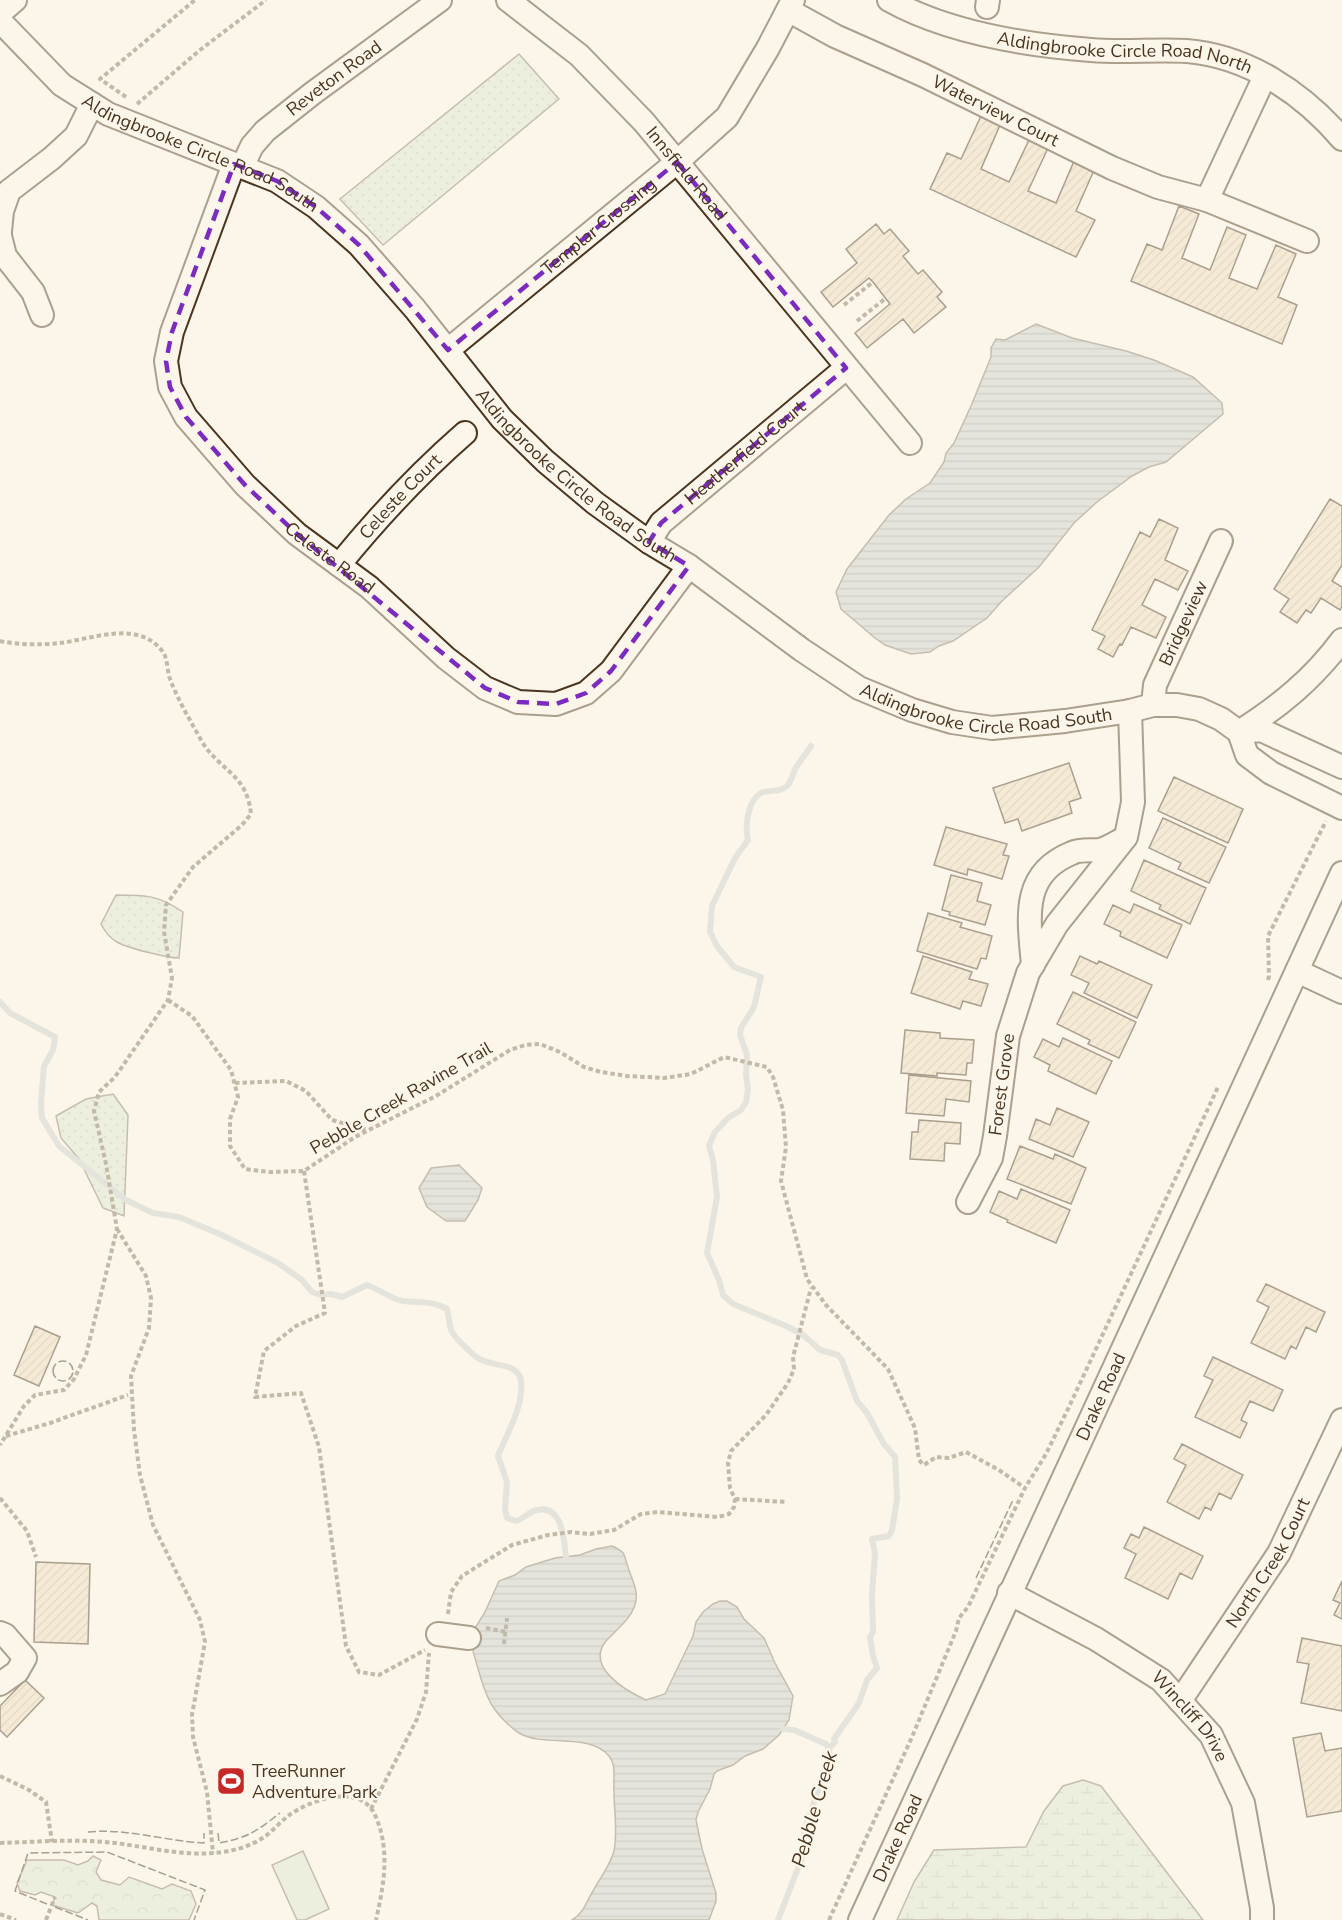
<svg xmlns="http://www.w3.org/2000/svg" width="1342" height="1920" viewBox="0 0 1342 1920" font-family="'Nunito Sans',sans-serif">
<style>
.grass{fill:url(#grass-dots);stroke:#887966;stroke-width:1.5}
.wetland{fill:url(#wetland-marsh);stroke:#887966;stroke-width:1.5}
.park{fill:url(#park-crowns);stroke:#887966;stroke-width:1.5}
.pitch{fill:#dce7d0;stroke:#887966;stroke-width:1.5}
.water{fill:url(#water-rules);stroke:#887966;stroke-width:1.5}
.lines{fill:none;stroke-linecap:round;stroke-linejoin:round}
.stream{stroke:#c9cecd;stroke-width:6}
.building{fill:url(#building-hatch);stroke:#4a3520;stroke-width:1.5}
.minor-casing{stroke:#4a3520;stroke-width:26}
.path{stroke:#7f6f5c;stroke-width:4;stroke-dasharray:4.5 3;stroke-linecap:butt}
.minor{stroke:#fbf6e9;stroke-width:22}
.fence{stroke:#4a3520;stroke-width:1.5;stroke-dasharray:8 3;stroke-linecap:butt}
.marked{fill:none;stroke:#7b2cbf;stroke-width:4.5;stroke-dasharray:12 8;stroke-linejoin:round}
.labels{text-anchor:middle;stroke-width:4.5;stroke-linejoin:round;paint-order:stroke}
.street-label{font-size:18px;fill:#4a3520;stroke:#fbf6e9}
.poi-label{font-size:18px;fill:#4a3520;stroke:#fbf6e9;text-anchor:start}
.water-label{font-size:20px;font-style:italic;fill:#4a3520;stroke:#fbf6e9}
</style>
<defs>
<pattern id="grass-dots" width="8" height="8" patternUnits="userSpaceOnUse" patternTransform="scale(1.5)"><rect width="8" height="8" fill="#dce7d0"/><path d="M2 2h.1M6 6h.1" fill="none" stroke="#bec7b2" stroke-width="1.8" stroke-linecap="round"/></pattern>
<pattern id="wetland-marsh" width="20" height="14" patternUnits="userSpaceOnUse" patternTransform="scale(1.5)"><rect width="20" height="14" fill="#dce7d0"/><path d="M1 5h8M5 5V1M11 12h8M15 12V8" fill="none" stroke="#bec7b2"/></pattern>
<pattern id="park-crowns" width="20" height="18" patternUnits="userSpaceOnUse" patternTransform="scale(1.5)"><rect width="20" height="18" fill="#dce7d0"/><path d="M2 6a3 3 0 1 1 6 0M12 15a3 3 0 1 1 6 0" fill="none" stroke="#bec7b2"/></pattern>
<pattern id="water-rules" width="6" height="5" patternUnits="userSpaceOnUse" patternTransform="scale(1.5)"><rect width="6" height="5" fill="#c9cecd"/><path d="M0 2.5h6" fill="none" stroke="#a5a8a6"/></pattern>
<pattern id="building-hatch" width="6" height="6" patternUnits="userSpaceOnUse" patternTransform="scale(1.5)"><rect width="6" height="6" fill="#ecdcbc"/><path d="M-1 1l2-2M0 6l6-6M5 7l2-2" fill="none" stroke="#ccbda1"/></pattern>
</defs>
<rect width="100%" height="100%" fill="#fbf6e9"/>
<path class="grass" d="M519,54l40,45 -176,146 -43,-46z
M116,895c30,0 42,0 67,17l-4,46c-11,0 -52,-10 -62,-16 -7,-4 -12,-10 -16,-18z
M113,1094l15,21 -4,101 -21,-8 -24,-49 -18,-21 -5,-22 30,-17z"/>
<path class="wetland" d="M1083,1780l18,6 102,134h-306l17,-38 20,-32 92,-3 18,-36 19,-25z"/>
<path class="park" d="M93,1856l8,4 -5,12 5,8 19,5 9,-8 33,12 10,-5 19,7 5,13 -7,16h-90l-2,-14 -5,-3 -14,10 -26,-8 3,-8 -14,-5 -6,3 -15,-4 -3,-8 10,-23h37l14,5 10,-4z"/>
<path class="pitch" d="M303,1851l26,58 -24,11h-8l-25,-55z"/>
<path class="water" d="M1036,324l36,14 54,13 28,9 39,17 29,26 1,11 -57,48 -17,5 -17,9 -35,26 -23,21 -35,44 -38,35 -14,16 -34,23 -14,5 -9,6 -19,2 -26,-9 -10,-7 -34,-29 -5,-17 11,-23 42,-54 17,-16 24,-16 14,-21 2,-9 8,-10 17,-37 20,-49v-9l5,-9 9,1z
M459,1165l23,23 -4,12 -13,21h-19l-19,-14 -8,-19 12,-20z
M612,1546c16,7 11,9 17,24 4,12 10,22 6,35 -5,15 -19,25 -29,36 -21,26 20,50 40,59l19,-6 28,-58 3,-14 7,-10 10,-8 7,-3h7l10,6 7,12 20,19 11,25 18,33 -4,24 -10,15 -16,14 -18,7 -12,9 -16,6 -3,3 -4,15 -12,23 -2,8 6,29 14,44v8l-7,19h-137c12,-7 14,-18 21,-29 7,-13 17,-25 21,-40 4,-19 0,-40 0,-60 -1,-11 3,-25 -5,-35 -19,-24 -64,-8 -90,-23 -8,-5 -18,-15 -23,-22 -13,-15 -20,-53 -27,-73l16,-26 14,-31 16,-6 11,-8 29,-9 25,-3 16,-6z"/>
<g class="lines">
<path class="stream" d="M811,746c-5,8 -11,15 -16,23 -2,6 -4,13 -8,17 -7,7 -17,3 -26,7 -14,8 -16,34 -13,47l-13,18 -23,48 -2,26 7,14 17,21 27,10 -7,30 -13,21 -1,7 7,20 -1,20 2,14 -2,13 -5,8 -13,8 -13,14 -6,14 4,14 4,37 -10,56 12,27 4,15 10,9 53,22 16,8 18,16 18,5 4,5 15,41 10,12 17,31 11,13 2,42 -5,31 -3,6 -17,3 3,15 -3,41 1,37 -3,5 3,19 4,12 -10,12 -8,23 -25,36 1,3 -6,7
M0,1002l10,11 45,24 -2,13 -9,16 -3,37 1,15 17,28 67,54 27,13 26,4 43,18 56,28 24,17 10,12 9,3 10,-1 11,3 25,-12c12,4 24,14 36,16 18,2 27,-1 44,8 2,7 2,17 5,23 3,6 21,23 26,26 12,9 41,4 43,23 3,25 -14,52 -23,75l9,26 -2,28 2,8 9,3c7,-2 13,-9 21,-11 26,-6 27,31 29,47
M783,1729l11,1 32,14 3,5
M778,1920l25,-65 1,-22 13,-40 13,-33 -1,-11"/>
</g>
<path class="building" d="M981,116l19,9 -19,44 28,13 21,-44 19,8 -21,45 28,12 19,-44 20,9 -19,43 19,9 -19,37 -146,-68 17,-36 14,6z
M1179,206l20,8 -17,44 28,12 17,-43 19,8 -17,43 28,11 19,-44 20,9 -18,43 19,8 -15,39 -151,-63 16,-37 15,6z
M876,224l8,10 6,-5 19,22 -6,5 15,18 5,-4 19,22 -5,5 9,10 -32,26 -11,-14 -36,29 -12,-15 35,-29 -17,-22 -4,-4 -36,29 -12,-15 36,-29 -11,-14z
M1330,499l12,7v59l-10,16 10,6v19l-2,4 -19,-12 -10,15 -5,-3 -9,13 -17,-11 9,-13 -15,-10z
M1159,519l19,9 -13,32 23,11 -10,19 -23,-11 -13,26 24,12 -10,21 -25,-11 -9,18 -2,-1 -7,13 -15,-8 7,-13 -13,-6 48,-98 10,5z
M1069,763l12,35 -12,4 3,11 -50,18 -4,-12 -13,4 -12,-35z
M1174,777l69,32 -15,34 -70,-32z
M1163,818l63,29 -17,36 -31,-14 3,-6 -32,-15z
M946,827l61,17 -4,11 6,1 -7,23 -34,-10 -1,6 -33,-10z
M1144,860l62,28 -16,36 -31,-15 2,-4 -30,-14z
M951,875l31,8 -5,18 14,4 -6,20 -36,-10 1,-3 -8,-2z
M1134,904l48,21 -15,33 -47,-22 1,-4 -17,-8 9,-19 17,8z
M928,913l34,10 -2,4 32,9 -6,23 -5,-1 -4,11 -60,-18z
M923,956l49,16 -3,7 19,5 -7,22 -18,-5 -3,8 -49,-16z
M1080,956l17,8 2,-3 53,24 -15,33 -53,-25 5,-10 -18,-8z
M1073,992l63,30 -17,36 -31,-14 2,-4 -33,-16z
M905,1030l35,3v5l34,2 -2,23h-5l-1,12 -29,-2v3l-36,-3z
M1063,1038l49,23 -16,33 -48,-23 2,-6 -16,-8 9,-18 16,8z
M909,1075l62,6 -2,21 -23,-3 -2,17 -38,-3z
M1057,1108l32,14 -16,35 -44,-18 7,-20 14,6z
M919,1120l42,3 -1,21 -15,-1 -1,18 -34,-2 2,-27h6z
M1020,1146l33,13 2,-5 31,14 -15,36 -64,-25z
M1021,1189l49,21 -14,33 -49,-21 1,-2 -18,-8 9,-21 18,8z
M1266,1284l59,28 -9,20 -10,-5 -10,22 -5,-3 -6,13 -34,-16 18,-36 -12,-6z
M35,1326l25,11 -21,49 -25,-11z
M1213,1357l70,33 -10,21 -23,-10 -9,19 6,3 -7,15 -45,-21 18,-37 -9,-4z
M1182,1444l61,31 -12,24 -12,-6 -8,17 -6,-3 -6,12 -32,-17 19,-37 -12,-6z
M1144,1527l59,29 -11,23 -12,-6 -12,26 -43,-21 11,-24 -12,-6 7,-14 8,4z
M36,1562l54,2 -2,80 -54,-2z
M1342,1581v38l-8,-4 6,-12 -7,-3z
M1302,1638l40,8v65l-41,-8 8,-39 -12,-2z
M25,1680l19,18 -37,39 -7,-7v-24z
M1321,1733l4,18 17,-3v63l-35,6 -14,-79z"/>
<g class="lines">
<g class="minor-casing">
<g id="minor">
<path id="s1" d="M508,0l71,55 65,67 266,321"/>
<path id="s2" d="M889,0c59,33 136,45 202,50 32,3 64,-1 96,1 61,5 116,42 155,88"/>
<path d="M987,7l1,-7"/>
<path id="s3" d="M788,10l47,26 88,39 189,93 46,19 49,13 58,-124"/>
<path d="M0,13l15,-13"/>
<path id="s4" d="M0,21l62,64 46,29 169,67 39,26 43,38 56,64 87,110 43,42 50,42 54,39 40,24 113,84 57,38 53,22 40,12 40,6 73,-7 65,-10 23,-6h24l22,4 22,10 18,13 8,23 24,18 71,35"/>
<path id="s5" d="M234,164l-62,168 -6,29 4,26 16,30 59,68 52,49 72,53 77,71 39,30 33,14 38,2 30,-11 25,-22 78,-105"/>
<path id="s6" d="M242,167l10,-21 13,-15 48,-38 127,-93"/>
<path d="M1207,200l100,41"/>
<path d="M0,231l2,-20 7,-20 43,-33 24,-22 16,-32"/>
<path d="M0,236l5,20 28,36 9,23"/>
<path id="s7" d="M448,350l229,-188 50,-45 41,-69 25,-48"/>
<path id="s8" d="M649,542l12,-19 185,-155"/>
<path id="s9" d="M339,565c39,-48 79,-91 126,-132"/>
<path id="s10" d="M1153,705l2,-20 66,-144"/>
<path d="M1239,732c41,-26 74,-53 103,-92"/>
<path d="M1239,732l22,-2 81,37"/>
<path d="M1033,965c-4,-46 -13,-91 39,-112 8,-4 19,-2 28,-3 8,-2 17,-8 25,-12"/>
<path d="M1297,971l45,21"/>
<path id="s11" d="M968,1202l23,-44 4,-22 13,-100 20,-63 29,-49 69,-87 7,-35 -3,-91"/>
<path id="s12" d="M1009,1593l87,46 65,41 50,55 32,68 19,105v12"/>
<path d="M0,1633l5,2 20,23 -8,14 -17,12"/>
<path d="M438,1634l31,4"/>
<path id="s13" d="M1180,1701l99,-148 63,-133"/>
<path id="s14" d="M860,1920l482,-1047"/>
</g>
</g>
<path class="path" d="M126,97l-26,-18 95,-79
M137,104l63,-54 66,-50
M844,305l29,-23
M857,321l29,-23
M0,641c18,4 42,4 60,2 33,-4 79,-24 103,9 5,7 4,19 7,27 8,21 20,41 31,61 18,31 46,33 50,74l-9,11 -49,42 -27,38 -2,27 8,46 -4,22 -53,77 -16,15 -5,19 12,53 11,65 -31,126 -12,24 -10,11 -29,5 -11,11 -24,39
M1268,980l1,-4 -1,-40 58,-115
M168,1000l24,16 39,54 7,27 -8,22v27l15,23 24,3 35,-1 51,-34 81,-41 74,-46 15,-5 15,-1 20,8 24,15 17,5 26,4 37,2 27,-4 33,-17 43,10 6,10 10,33 3,37 -5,34 26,98 19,26 62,64 27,59 4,32 5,5 12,-8 13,1 17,-6 33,18 26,18
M235,1083l51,-2 20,10 26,29 35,10
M304,1171l21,142 -29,13 -32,25 -9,46 46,-4 18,54 27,199 13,26 20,3 46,-25
M117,1229l29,47 5,22 -2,30 -18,48 3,54 6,45 13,50 47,95 5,22 -13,73 1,22 14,55 6,61
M6,1436l44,-13 78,-28
M0,1498l27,33 9,26
M735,1499l52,3
M448,1614l3,-22 11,-16 50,-31 36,-10 23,-3 19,2 24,-4 27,-16 17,-2 60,5 11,-3 5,-7 1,-8 -5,-11 -2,-25 3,-12 35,-36 22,-32 6,-14 -1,-12 18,-69
M486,1628l20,4
M504,1644l3,-26
M0,1776l29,14 17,12 6,40
M371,1809l46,-90 9,-27 3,-39
M0,1843c34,-1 70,-4 105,-1 36,3 71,14 108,11 17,-1 37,-6 51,-16 9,-6 16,-15 24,-21 21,-16 70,-33 86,-3 17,35 10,71 2,107
M0,1914l16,6
M46,1920l9,-23
M829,1920l83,-183 44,-106 3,-13 9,-11 57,-119 21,-34 22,-45 150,-322"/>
<use href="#minor" class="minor"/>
<path class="fence" d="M53 1371a10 10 0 1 1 20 0a10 10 0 1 1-20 0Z
M976,1578l37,-78
M88,1832c38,-4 77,9 116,11v-10
M218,1833l1,10c28,-5 38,-12 61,-30
M47,1904l-32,-13 13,-38 79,-1 98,38 -11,30
M55,1907l33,13"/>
</g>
<path d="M0 0H1342V1920H0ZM677,162l169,206 -185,155 -12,19 40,24 -78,105 -25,22 -30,11 -38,-2 -33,-14 -188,-154 -52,-49 -59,-68 -16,-30 -4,-26 6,-29 62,-168 43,17 39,26 43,38 89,105z" fill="#fbf6e9" fill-opacity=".55" fill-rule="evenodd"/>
<path class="marked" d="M677,162l169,206 -185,155 -12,19 40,24 -78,105 -25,22 -30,11 -38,-2 -33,-14 -188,-154 -52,-49 -59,-68 -16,-30 -4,-26 6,-29 62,-168 43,17 39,26 43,38 89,105z"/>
<defs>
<g id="stadium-square" transform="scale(1.5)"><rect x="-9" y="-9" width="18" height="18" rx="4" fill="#c62828" stroke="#fbf6e9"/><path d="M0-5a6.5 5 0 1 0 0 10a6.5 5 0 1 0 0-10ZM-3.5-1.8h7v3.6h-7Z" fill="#fff"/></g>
</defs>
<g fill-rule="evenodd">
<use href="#stadium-square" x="231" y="1781"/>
</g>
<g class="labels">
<g class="street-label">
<text dy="6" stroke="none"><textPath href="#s2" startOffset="244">Aldingbrooke Circle Road North</textPath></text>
<text dy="6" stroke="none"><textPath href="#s6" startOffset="130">Reveton Road</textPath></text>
<text dy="6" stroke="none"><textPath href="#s3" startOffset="231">Waterview Court</textPath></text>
<text dy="6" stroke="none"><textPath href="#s4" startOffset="244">Aldingbrooke Circle Road South</textPath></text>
<text dy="6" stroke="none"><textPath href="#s1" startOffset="250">Innsfield Road</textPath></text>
<text dy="6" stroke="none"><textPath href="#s7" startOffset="195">Templar Crossing</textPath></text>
<text dy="6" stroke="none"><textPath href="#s8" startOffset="132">Heatherfield Court</textPath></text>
<text dy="6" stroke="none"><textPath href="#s4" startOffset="748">Aldingbrooke Circle Road South</textPath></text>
<text dy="6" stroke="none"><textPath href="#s9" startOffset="92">Celeste Court</textPath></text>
<text dy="6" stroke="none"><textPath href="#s5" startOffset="471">Celeste Road</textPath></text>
<text dy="6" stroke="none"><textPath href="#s10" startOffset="88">Bridgeview</textPath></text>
<text dy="6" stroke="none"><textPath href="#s4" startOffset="1234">Aldingbrooke Circle Road South</textPath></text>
<text dy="6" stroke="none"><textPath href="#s11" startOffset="124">Forest Grove</textPath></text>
<text transform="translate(401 1098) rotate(-30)" y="6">Pebble Creek Ravine Trail</text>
<text dy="6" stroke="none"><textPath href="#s14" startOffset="576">Drake Road</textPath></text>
<text dy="6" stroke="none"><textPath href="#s13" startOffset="164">North Creek Court</textPath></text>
<text dy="6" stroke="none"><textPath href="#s12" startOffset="222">Wincliff Drive</textPath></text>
<text dy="6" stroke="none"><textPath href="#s14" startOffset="90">Drake Road</textPath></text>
</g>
<g class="poi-label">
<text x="252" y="1777">TreeRunner<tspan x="252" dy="21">Adventure Park</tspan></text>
</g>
<g class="water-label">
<text transform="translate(814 1809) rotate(-74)" y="7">Pebble Creek</text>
</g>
</g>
</svg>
